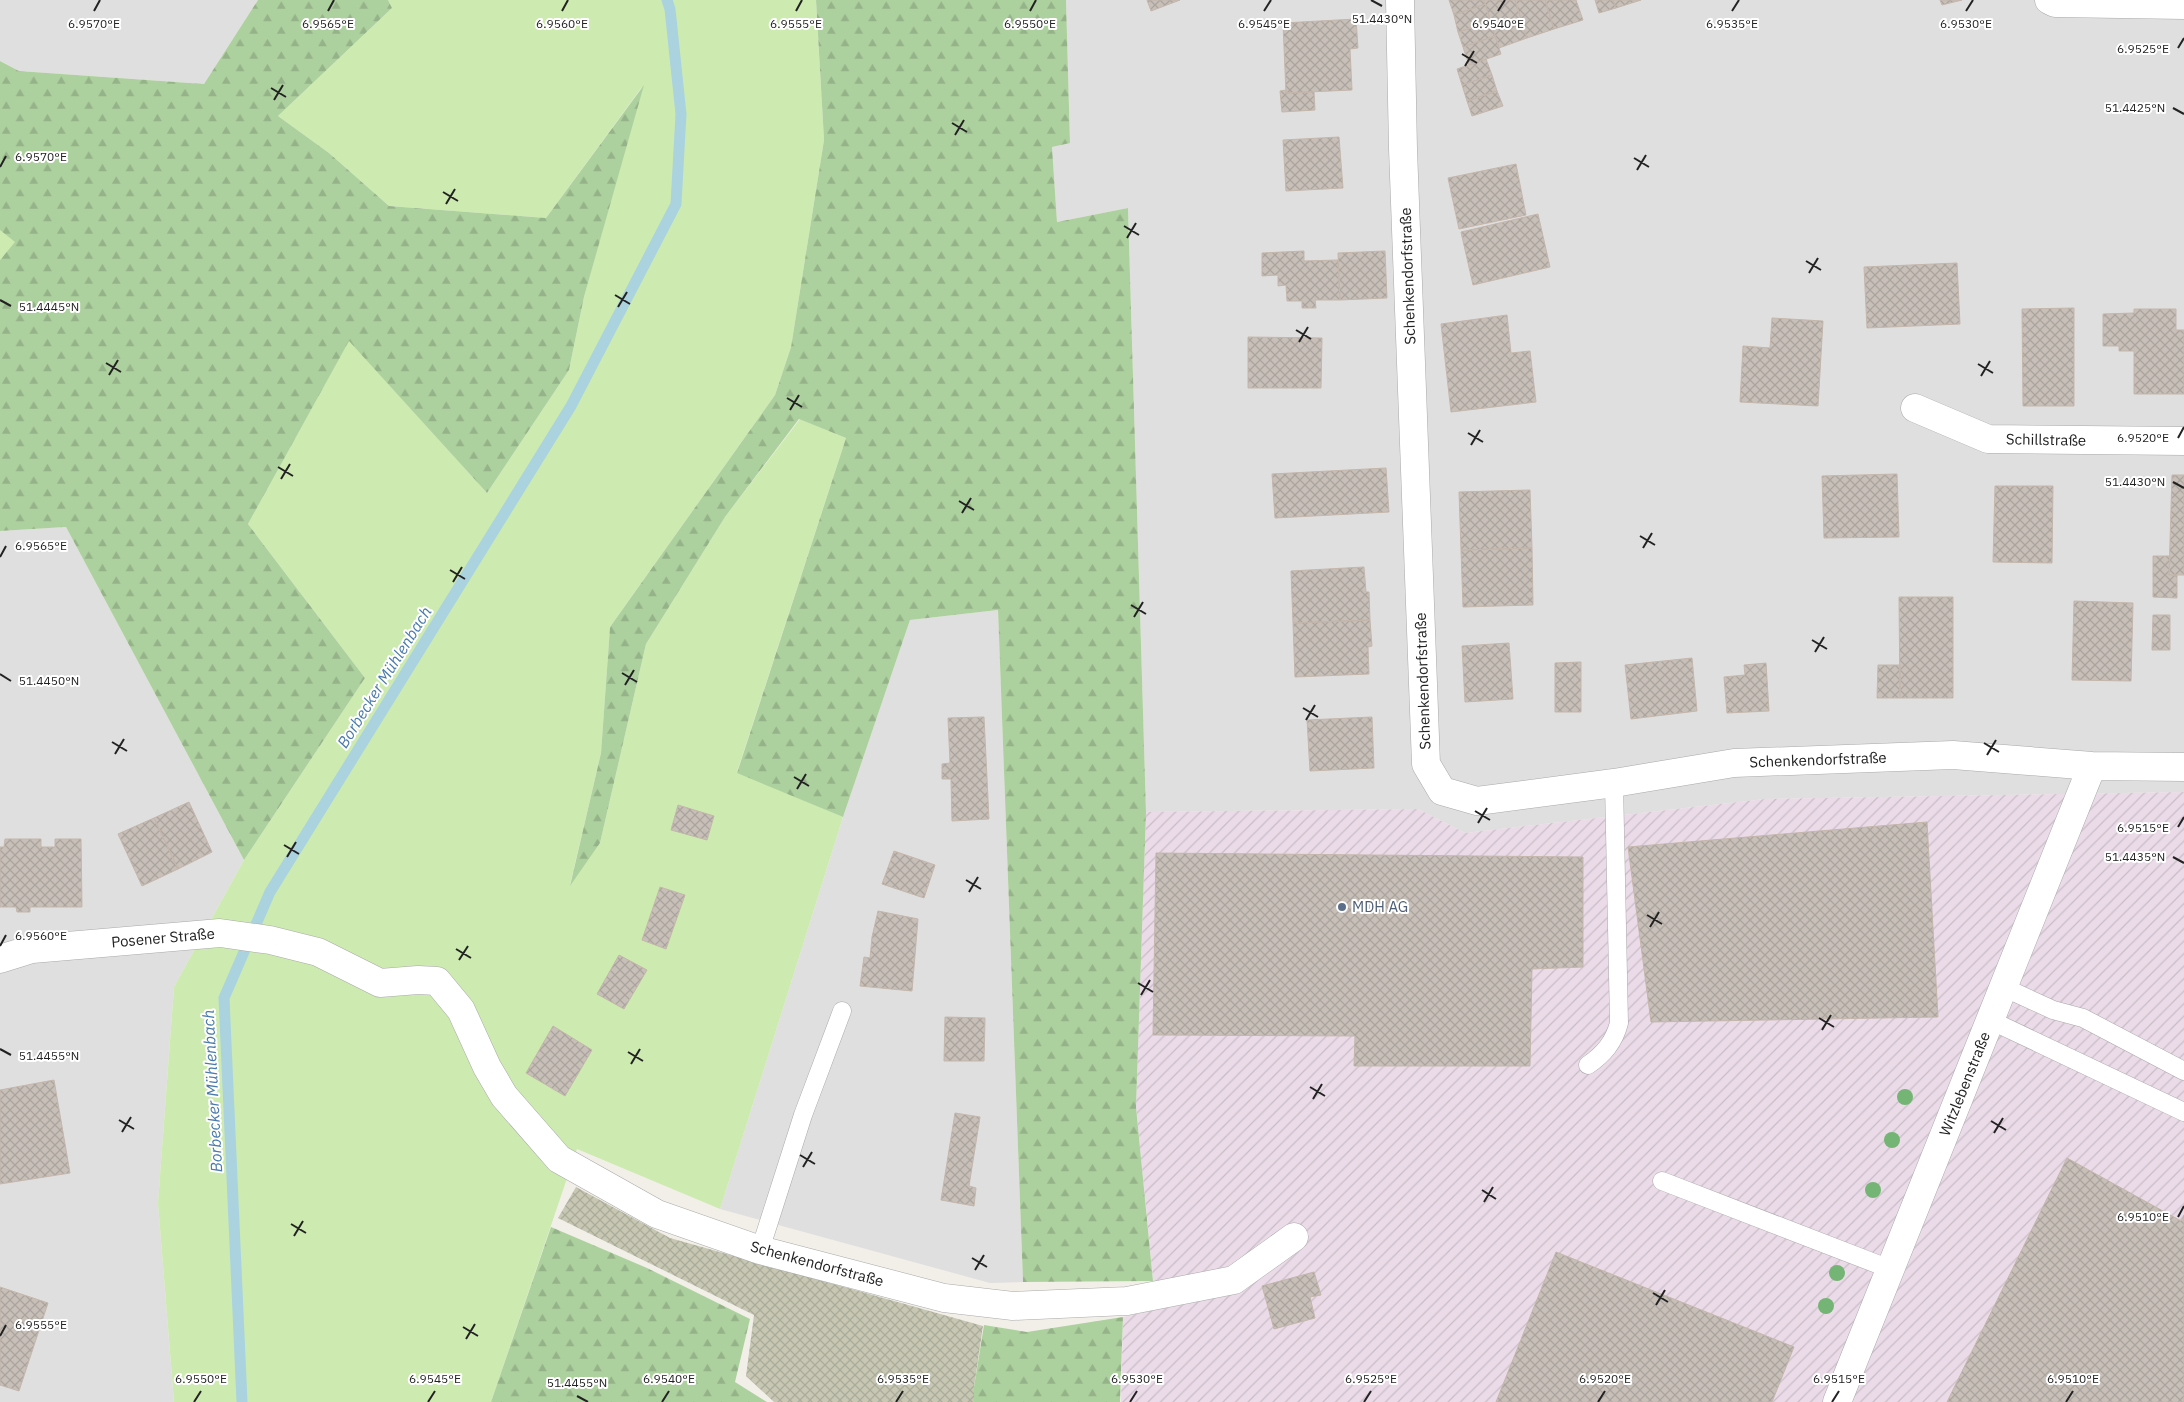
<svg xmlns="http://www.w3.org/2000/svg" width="2184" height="1402" viewBox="0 0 2184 1402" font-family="'IBM Plex Sans',sans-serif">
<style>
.residential{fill:#e0dfdf}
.industrial{fill:url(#industrial-furrows)}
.construction{fill:url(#construction-cross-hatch)}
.grass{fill:#cdebb0}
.forest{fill:url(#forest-firs)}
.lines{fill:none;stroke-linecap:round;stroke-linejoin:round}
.stream{stroke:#aad3df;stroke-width:11}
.building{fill:url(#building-cross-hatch);stroke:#c4b6ab}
.service-casing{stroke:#a9a9a9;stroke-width:19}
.minor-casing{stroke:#a9a9a9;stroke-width:29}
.service{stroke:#fff;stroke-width:18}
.minor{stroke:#fff;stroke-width:28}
.tree{fill:#74b475}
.ticks{fill:none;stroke:#222;stroke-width:2}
.service-dot{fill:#5c6f8a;stroke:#fff;stroke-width:2}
.labels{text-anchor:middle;stroke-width:4;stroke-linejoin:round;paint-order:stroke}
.street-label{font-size:15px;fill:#222;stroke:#fff}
.service-label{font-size:15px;fill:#4e5e75;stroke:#fff;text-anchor:start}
.water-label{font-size:16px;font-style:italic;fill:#4a7aab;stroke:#fff}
.ticks-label{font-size:12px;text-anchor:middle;fill:#222;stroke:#fff;stroke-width:4;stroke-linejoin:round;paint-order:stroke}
</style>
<defs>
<pattern id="industrial-furrows" width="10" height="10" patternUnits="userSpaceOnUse" patternTransform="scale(1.25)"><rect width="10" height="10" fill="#ebdbe8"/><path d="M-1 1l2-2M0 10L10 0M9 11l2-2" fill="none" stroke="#c9bcc7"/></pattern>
<pattern id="construction-cross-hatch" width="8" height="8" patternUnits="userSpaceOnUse" patternTransform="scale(1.25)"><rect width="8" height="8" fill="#c7c7b4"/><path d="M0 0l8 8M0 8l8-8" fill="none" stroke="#abab9a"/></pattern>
<pattern id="forest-firs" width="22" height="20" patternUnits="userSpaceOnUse" patternTransform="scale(1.25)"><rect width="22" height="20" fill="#add19e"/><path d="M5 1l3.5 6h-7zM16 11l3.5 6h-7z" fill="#95b388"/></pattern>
<pattern id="building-cross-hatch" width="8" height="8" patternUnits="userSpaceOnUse" patternTransform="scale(1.25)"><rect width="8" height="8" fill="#c7bfb8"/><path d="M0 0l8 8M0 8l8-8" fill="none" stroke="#aba49e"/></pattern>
</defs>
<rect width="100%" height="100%" fill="#f2efe9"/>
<path class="residential" d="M0,0h258l-54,84 -185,-13 -19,-10z
M1066,0h1118v792l-419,7 -300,34 -47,-24 -272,3 -18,-604 -71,14 -5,-75 18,-5z
M66,527l178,333 -70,127 -16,216 16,199h-174v-871z
M998,610l25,672 -33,1 -270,-74 123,-392 67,-197z"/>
<path class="industrial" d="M2184,792v610h-1063l2,-85 33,-8 -20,-202 10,-295 272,-3 47,24 300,-34z"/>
<path class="construction" d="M576,1187l94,51 313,88 -9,61v15h-200l-28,-26 8,-61 -196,-97z"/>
<path class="grass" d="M388,0h428l8,140 -33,207 -16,48 -165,232 -9,126 -31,132 30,-42 46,-199 79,-127 75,-98 46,19 -109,334 106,45 -123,392 -143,-60 -86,253h-317l-16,-199 16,-216 70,-127 121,-182 -117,-154 101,-184 138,153 82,-123 15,-73 58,-210 -96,131 -157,-12 -60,-53 -51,-37 114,-108z
M0,229l16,13 -16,18z"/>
<path class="forest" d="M258,0h130l4,8 -114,108 51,37 60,53 157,12 98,-133 -60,212 -15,73 -82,123 -138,-152 -101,183 117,154 -121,182 -178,-333 -66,4v-271l15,-18 -15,-12v-169l19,10 185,13z
M816,0h250l4,143 -18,4 5,75 71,-14 18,604 -10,295 17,174 -130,1 -25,-672 -88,10 -67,197 -106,-44 109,-335 -47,-19 -74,98 -79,127 -46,199 -30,43 31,-133 9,-126 165,-232 16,-48 33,-207z
M551,1227l96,41 103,51 -15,63 32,20h-276z
M1123,1317l-3,85h-146v-15l10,-62 43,7z"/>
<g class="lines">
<path class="stream" d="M242,1402l-18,-404 46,-106 301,-486 105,-202 5,-90 -11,-105 -3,-9"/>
</g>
<path class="building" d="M1147,0h33l-29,11z
M1449,0h35l1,4 -31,11z
M1484,0h31l12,38 -28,10z
M1515,0h30l9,29 -27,9z
M1545,0h31l7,20 -29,9z
M1595,0h18l3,8 -17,5z
M1613,0h28l-25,8z
M1940,0h22l-20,5z
M1485,4l6,18 -33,10 -4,-17z
M1356,19l2,29 -8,1 2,41 -66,3 -3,-70z
M1491,22l4,14 -32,11 -5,-15z
M1495,36l6,18 -32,11 -6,-18z
M1486,59l6,16 -30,10 -5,-16z
M1492,75l5,16 -30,10 -5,-16z
M1286,90v3l28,-1 1,18 -33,2 -2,-21z
M1497,91l6,15 -31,10 -5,-15z
M1339,137l4,51 -57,3 -3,-51z
M1516,164l10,51 -67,14 -11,-51z
M1538,214l12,53 -77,18 -12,-53z
M1304,251v10l34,-1 2,40h-25l1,8h-14v-7h-15l-1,-16 -8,1v-11l-16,1v-23z
M1385,251l2,47 -47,2 -2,-47z
M1957,263l3,61 -93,4 -3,-61z
M2074,308v98h-51l-1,-97z
M2134,309h42v21h8v64h-50v-43h-15v-5h-16v-32l31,-1z
M1507,315l4,38 19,-2 6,51 -85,10 -10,-88z
M1772,318l51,3 -5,85 -78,-4 3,-56 27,2z
M1248,337l74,1 -1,50h-73z
M1386,468l3,44 -114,6 -3,-44z
M1897,474l2,63 -75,1 -2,-62z
M2172,475h12v100h-15z
M1995,486h58l-1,77 -59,-1z
M1530,490l2,58 -71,2 -2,-58z
M1532,548l1,57 -70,2 -2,-57z
M2153,556h17l-1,19h8v23l-24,-1z
M1364,567l2,25h3l1,28 -77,3 -2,-52z
M1899,597h54v101h-53z
M2074,601l59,2 -2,78 -59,-1z
M2153,615h17v35h-18z
M1370,620l2,26 -4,1 1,27 -74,3 -2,-54z
M1509,643l4,56 -48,3 -3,-56z
M1692,658l5,53 -66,8 -6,-54z
M1581,662v50h-26v-49z
M1766,663l3,48 -42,2 -3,-36 21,-2 -1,-10z
M1878,665h22v33h-23z
M984,717l5,102 -37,2 -1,-42h-9v-15l8,-1 -2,-45z
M1372,717l2,51 -64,3 -3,-51z
M189,802l23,50 -34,17 -24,-51z
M678,805l36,11 -7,24 -36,-10z
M154,818l24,51 -36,17 -24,-52z
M1927,822l11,195 -287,5 -23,-175z
M5,839h36v8h14v-8h26l1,68h-52v5h-13l-1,-5h-16v-60h4z
M894,851l41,14 -11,33 -42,-14z
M1156,853l427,4v110l-51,2 -2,97h-176l1,-30 -202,-1z
M660,887l25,8 -19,54 -24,-9z
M878,911l40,8 -6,72 -52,-5 4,-29 6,1 2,-21z
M619,955l28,15 -23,39 -27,-15z
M945,1017l40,1 -1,43h-40z
M553,1026l39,24 -27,46 -39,-23z
M54,1080l16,93 -70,11v-94z
M955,1113l25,4 -11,69 7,2 -2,18 -33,-6z
M2067,1158l114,63 3,-6v187h-237z
M1556,1252l238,95 -22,55h-276z
M1314,1272l7,23 -11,2 5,21 -41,11 -12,-43z
M0,1287l48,16 -29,88 -19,-6z"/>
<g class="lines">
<g class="service-casing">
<path id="service" d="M2003,987l50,23 30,8 101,53
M1990,1020l194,92
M1588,1065c16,-11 26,-23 31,-42l-5,-240
M1662,1181l228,88
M760,1250l43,-135 39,-104"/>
</g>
<g class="minor-casing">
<path id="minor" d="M1400,0l3,149 23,615 16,27 35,10 137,-18 120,-20 219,-8 139,11 92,1
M2049,0l6,3 129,2
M1915,408l73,31 196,2
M0,959l32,-10 188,-16 50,7 48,12 62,31 38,-3 19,1 24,29 26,57 17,29 55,63 98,55 103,36 184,48 69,8 114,-5 107,-21 60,-43
M1837,1402l255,-636"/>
</g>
<use href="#service" class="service"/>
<use href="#minor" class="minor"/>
</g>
<g class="tree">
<circle cx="1905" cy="1097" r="8"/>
<circle cx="1892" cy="1140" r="8"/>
<circle cx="1873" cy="1190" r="8"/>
<circle cx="1837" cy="1273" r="8"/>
<circle cx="1826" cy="1306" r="8"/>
</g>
<path class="ticks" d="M1371,0l11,6M94,11l6,-11M328,11l6,-11M562,11l6,-11M796,11l6,-11M1030,11l6,-11M1264,11l7,-11M1498,11l7,-11M1732,11l7,-11M1966,11l7,-11M2178,48l6,-10M1462,54l15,9M1465,66l9,-15M271,88l15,9M274,100l9,-15M2173,108l11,6M952,123l15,9M955,135l9,-15M1634,158l15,9M0,167l6,-11M1637,170l9,-15M443,192l15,9M446,204l9,-15M1124,226l15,9M1127,238l9,-15M1806,261l15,9M1809,273l9,-15M615,295l15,9M0,300l11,6M618,307l9,-15M1296,330l15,9M1299,342l9,-15M106,363l15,9M1978,364l15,9M109,375l9,-15M1981,376l9,-15M787,398l15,9M790,410l9,-15M1468,433l15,9M2178,438l6,-11M1471,445l9,-15M278,467l15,9M281,479l9,-15M2173,482l11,6M959,501l15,9M962,513l9,-15M1640,536l15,9M1643,548l9,-15M0,557l6,-11M450,570l15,9M453,582l9,-15M1131,605l15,9M1134,617l9,-15M1812,640l15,9M1815,652l9,-15M622,673l15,9M0,674l11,7M625,685l9,-15M1303,708l15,9M1306,720l9,-15M112,742l15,9M1984,743l15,9M115,754l9,-15M1987,755l9,-15M794,777l15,9M797,789l9,-15M1475,811l15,9M1478,823l9,-15M2178,827l6,-10M284,845l15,9M287,857l9,-15M2173,857l11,6M966,880l15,9M969,892l9,-15M1647,915l15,9M1650,927l9,-15M0,946l6,-11M456,949l15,9M459,960l9,-14M1138,983l15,9M1141,995l9,-15M1819,1018l15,9M1822,1030l9,-15M0,1049l11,6M628,1052l15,9M631,1064l9,-15M1310,1087l15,9M1313,1099l9,-15M119,1120l15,9M1991,1121l15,9M122,1132l9,-15M1994,1133l9,-15M800,1155l15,9M803,1167l9,-15M1482,1190l14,9M1484,1202l9,-15M2178,1217l6,-11M291,1224l15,9M294,1236l9,-15M972,1258l15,9M975,1270l9,-15M1653,1293l15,9M1656,1305l9,-15M463,1327l15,9M0,1336l6,-11M466,1339l9,-15M577,1396l11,6M194,1402l7,-11M428,1402l7,-11M662,1402l7,-11M896,1402l7,-11M1130,1402l7,-11M1364,1402l7,-11M1598,1402l7,-11M1832,1402l7,-11M2066,1402l7,-11"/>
<circle class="service-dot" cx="1342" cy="907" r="5"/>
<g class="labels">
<g class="street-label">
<text transform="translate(1408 276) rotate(-92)" y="5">Schenkendorfstraße</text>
<text transform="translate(2046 440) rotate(1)" y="5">Schillstraße</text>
<text transform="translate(1423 681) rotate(-92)" y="5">Schenkendorfstraße</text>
<text transform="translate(1818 760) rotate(-2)" y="5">Schenkendorfstraße</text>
<text transform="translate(163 938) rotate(-5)" y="5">Posener Straße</text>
<text transform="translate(1965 1084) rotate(-68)" y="5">Witzlebenstraße</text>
<text transform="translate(817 1264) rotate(15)" y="5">Schenkendorfstraße</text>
</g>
<g class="service-label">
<text x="1352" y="912">MDH AG</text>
</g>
<g class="water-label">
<text transform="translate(384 677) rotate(-58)" y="6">Borbecker Mühlenbach</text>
<text transform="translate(212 1091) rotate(-93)" y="6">Borbecker Mühlenbach</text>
</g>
</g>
<g class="ticks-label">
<text x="1382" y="23">51.4430°N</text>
<text x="94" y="28">6.9570°E</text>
<text x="328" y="28">6.9565°E</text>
<text x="562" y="28">6.9560°E</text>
<text x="796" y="28">6.9555°E</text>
<text x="1030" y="28">6.9550°E</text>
<text x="1264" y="28">6.9545°E</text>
<text x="1498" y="28">6.9540°E</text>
<text x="1732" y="28">6.9535°E</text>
<text x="1966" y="28">6.9530°E</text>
<text x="2143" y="53">6.9525°E</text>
<text x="2135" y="112">51.4425°N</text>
<text x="41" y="161">6.9570°E</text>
<text x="49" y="311">51.4445°N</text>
<text x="2143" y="442">6.9520°E</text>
<text x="2135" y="486">51.4430°N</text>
<text x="41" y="550">6.9565°E</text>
<text x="49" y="685">51.4450°N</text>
<text x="2143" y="832">6.9515°E</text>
<text x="2135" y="861">51.4435°N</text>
<text x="41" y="940">6.9560°E</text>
<text x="49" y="1060">51.4455°N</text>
<text x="2143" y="1221">6.9510°E</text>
<text x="41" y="1329">6.9555°E</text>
<text x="201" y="1383">6.9550°E</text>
<text x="435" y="1383">6.9545°E</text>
<text x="669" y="1383">6.9540°E</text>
<text x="903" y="1383">6.9535°E</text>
<text x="1137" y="1383">6.9530°E</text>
<text x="1371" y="1383">6.9525°E</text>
<text x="1605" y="1383">6.9520°E</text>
<text x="1839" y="1383">6.9515°E</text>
<text x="2073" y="1383">6.9510°E</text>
<text x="577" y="1387">51.4455°N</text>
</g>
</svg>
